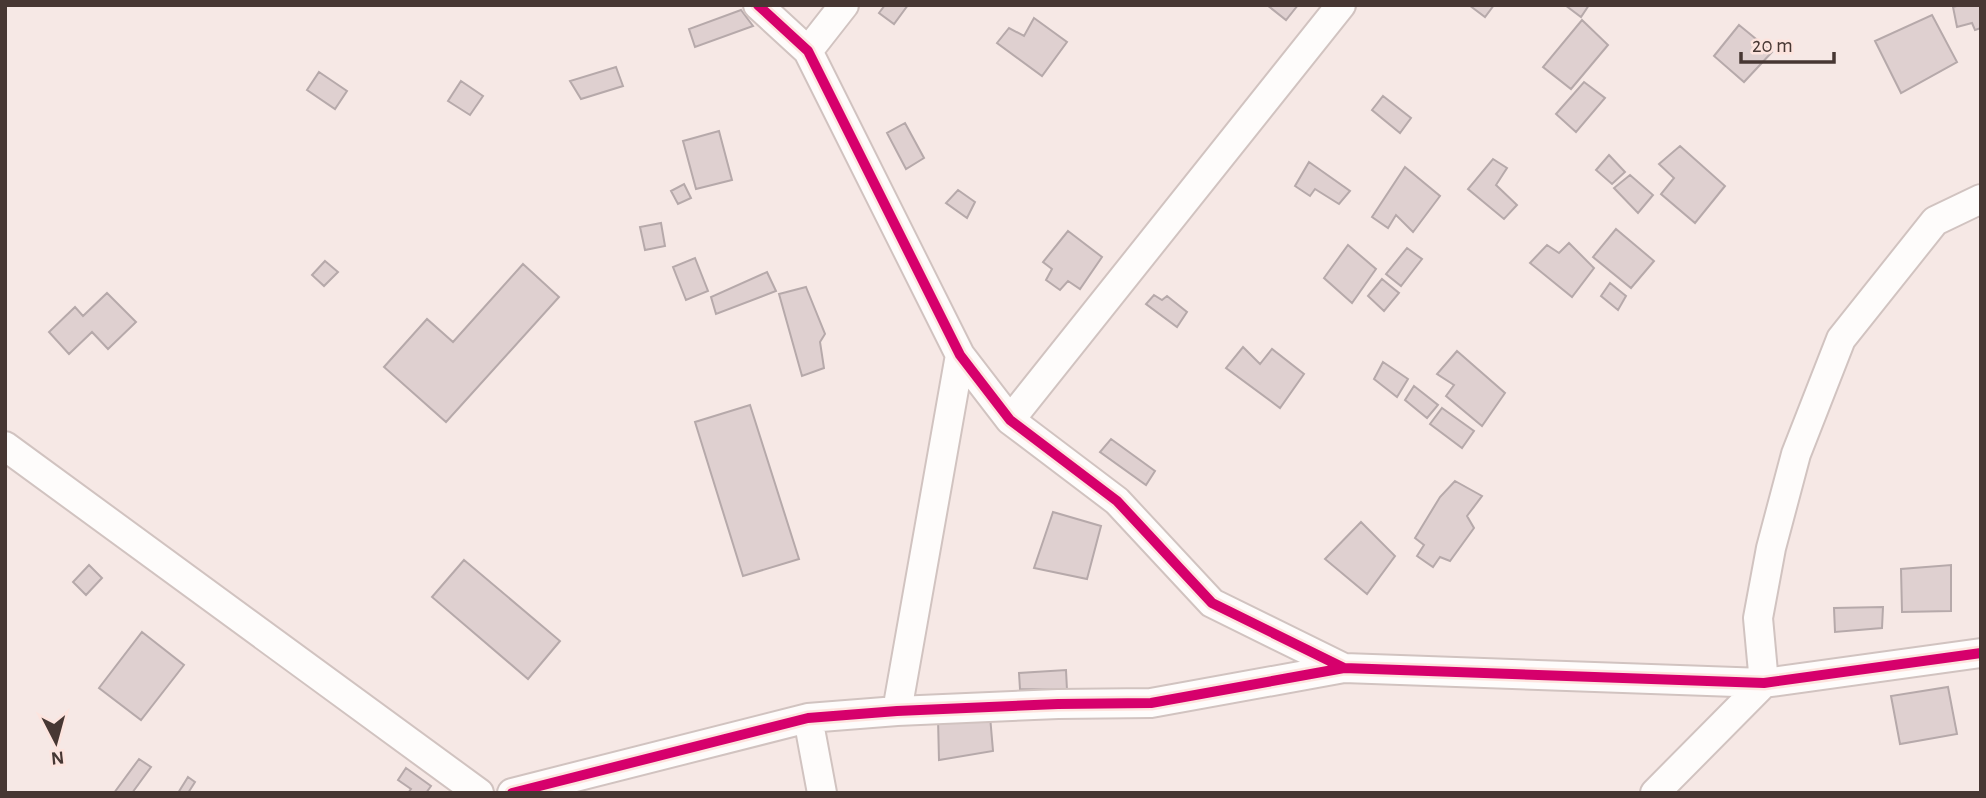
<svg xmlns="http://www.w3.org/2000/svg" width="1986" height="798" viewBox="0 0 1986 798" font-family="'Alegreya Sans',sans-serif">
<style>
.building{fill:#dfd0d0;stroke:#b6a9aa;stroke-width:2}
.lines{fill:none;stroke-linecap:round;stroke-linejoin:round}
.minor-casing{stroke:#d1c3c0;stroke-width:32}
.minor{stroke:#fefcfb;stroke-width:28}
.cycleway-casing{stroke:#fde4de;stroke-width:15}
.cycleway{stroke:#d6006c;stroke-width:10}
</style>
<rect width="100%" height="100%" fill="#f6e8e5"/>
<path class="building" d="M885,5h23l-14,19 -15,-11z
M1267,5h31l-12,15z
M1469,5h25l-9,12z
M1565,5h24l-8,12z
M1960,5h21v23l-6,2 -3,-7 -15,4 -4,-20z
M741,10l12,16 -58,21 -6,-18z
M1932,15l25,47 -56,31 -26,-52z
M1034,18l33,24 -25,34 -45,-33 12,-15 15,8z
M1582,20l26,25 -37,44 -28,-22z
M1739,25l33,27 -28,30 -30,-26z
M616,67l7,19 -42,13 -11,-18z
M319,72l28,19 -12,18 -28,-19z
M461,81l22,15 -13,19 -22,-14z
M1584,82l21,16 -29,34 -20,-18z
M1383,96l28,22 -11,15 -28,-23z
M905,123l19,35 -18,11 -19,-36z
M719,131l13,49 -36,9 -13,-48z
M1680,146l45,40 -30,37 -34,-29 13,-16 -15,-14z
M1609,155l16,17 -13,12 -16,-14z
M1493,159l14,9 -11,17 21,20 -13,14 -36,-30z
M1309,162l41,29 -11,13 -24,-15 -5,7 -15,-10z
M1405,167l35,29 -27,36 -17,-17 -8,13 -16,-11z
M1630,175l23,20 -15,18 -24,-25z
M684,184l7,14 -13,6 -7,-13z
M958,190l17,12 -8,16 -21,-15z
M661,223l4,23 -20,4 -5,-23z
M1616,229l38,32 -23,27 -38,-31z
M1068,231l34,26 -22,32 -12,-8 -8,9 -14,-10 6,-11 -9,-7z
M1569,243l25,25 -22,29 -42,-34 17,-18 12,8z
M1348,245l28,24 -24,34 -28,-25z
M1407,248l15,11 -21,27 -15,-12z
M695,258l13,33 -22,9 -13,-33z
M325,261l13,11 -14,14 -12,-11z
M523,264l36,33 -113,125 -62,-55 43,-48 26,23z
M767,272l9,19 -60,23 -5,-17z
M1382,279l17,14 -15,18 -16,-15z
M1610,283l16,13 -8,14 -17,-14z
M806,287l19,47 -5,8 4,26 -22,8 -23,-82z
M107,293l29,29 -28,27 -16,-17 -23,22 -20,-22 26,-25 8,9z
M1154,295l8,5 5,-4 20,16 -10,15 -31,-23z
M1243,347l17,17 12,-15 32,25 -24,34 -54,-40z
M1457,351l48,42 -23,33 -36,-30 8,-11 -17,-11z
M1383,362l25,17 -11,18 -23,-18z
M1414,386l24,19 -11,13 -22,-18z
M750,405l49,154 -56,17 -48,-154z
M1442,408l32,23 -12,17 -32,-24z
M1111,439l44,32 -9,14 -46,-33z
M1455,481l27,15 -15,20 7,12 -24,33 -10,-4 -7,10 -16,-11 7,-11 -9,-7 25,-41z
M1053,512l48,14 -14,53 -53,-11z
M1361,522l34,34 -28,38 -42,-35z
M464,560l96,81 -32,38 -96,-82z
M89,565l13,13 -16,17 -13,-13z
M1951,565v46l-49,1 -1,-43z
M1883,607l-1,21 -47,4 -1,-24z
M142,632l42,33 -43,55 -42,-32z
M1066,670l1,20 -47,-1 -1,-16z
M1948,687l9,47 -57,10 -9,-48z
M990,716l3,35 -54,9 -1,-41z
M139,759l12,8 -19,26h-18z
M406,768l25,18 -5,7h-18l3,-4 -13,-9z
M188,777l7,5 -7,11h-10z"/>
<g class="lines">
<g class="minor-casing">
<path id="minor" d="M758,5l50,46 152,304 50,65 107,81 95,102 132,65 420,15 217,-30
M808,51l36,-46
M1010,420l331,-415
M5,446l474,347
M897,711l63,-356
M808,718l14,75
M512,793l296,-75 89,-7 161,-7 93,-1 193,-35
M1655,793l109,-110 -6,-65 13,-70 25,-94 45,-115 94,-118 46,-22"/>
</g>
<use href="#minor" class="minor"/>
<g class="cycleway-casing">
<path id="cycleway" d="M758,5l50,46 152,304 50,65 107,81 95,102 132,65 420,15 217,-30
M512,793l296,-75 89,-7 161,-7 93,-1 193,-35"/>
</g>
<use href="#cycleway" class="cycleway"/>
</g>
<rect width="1986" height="798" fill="none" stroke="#473733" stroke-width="14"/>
<g transform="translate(56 742) rotate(174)" stroke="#fde4de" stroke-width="5" paint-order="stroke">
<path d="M0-5L12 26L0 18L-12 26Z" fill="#473733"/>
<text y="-10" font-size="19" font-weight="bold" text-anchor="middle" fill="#473733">N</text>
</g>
<path d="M1741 52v10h93v-10" fill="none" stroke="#473733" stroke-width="3.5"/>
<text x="1752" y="52" font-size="21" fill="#473733" stroke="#fde4de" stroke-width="5" paint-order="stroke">20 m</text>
</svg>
